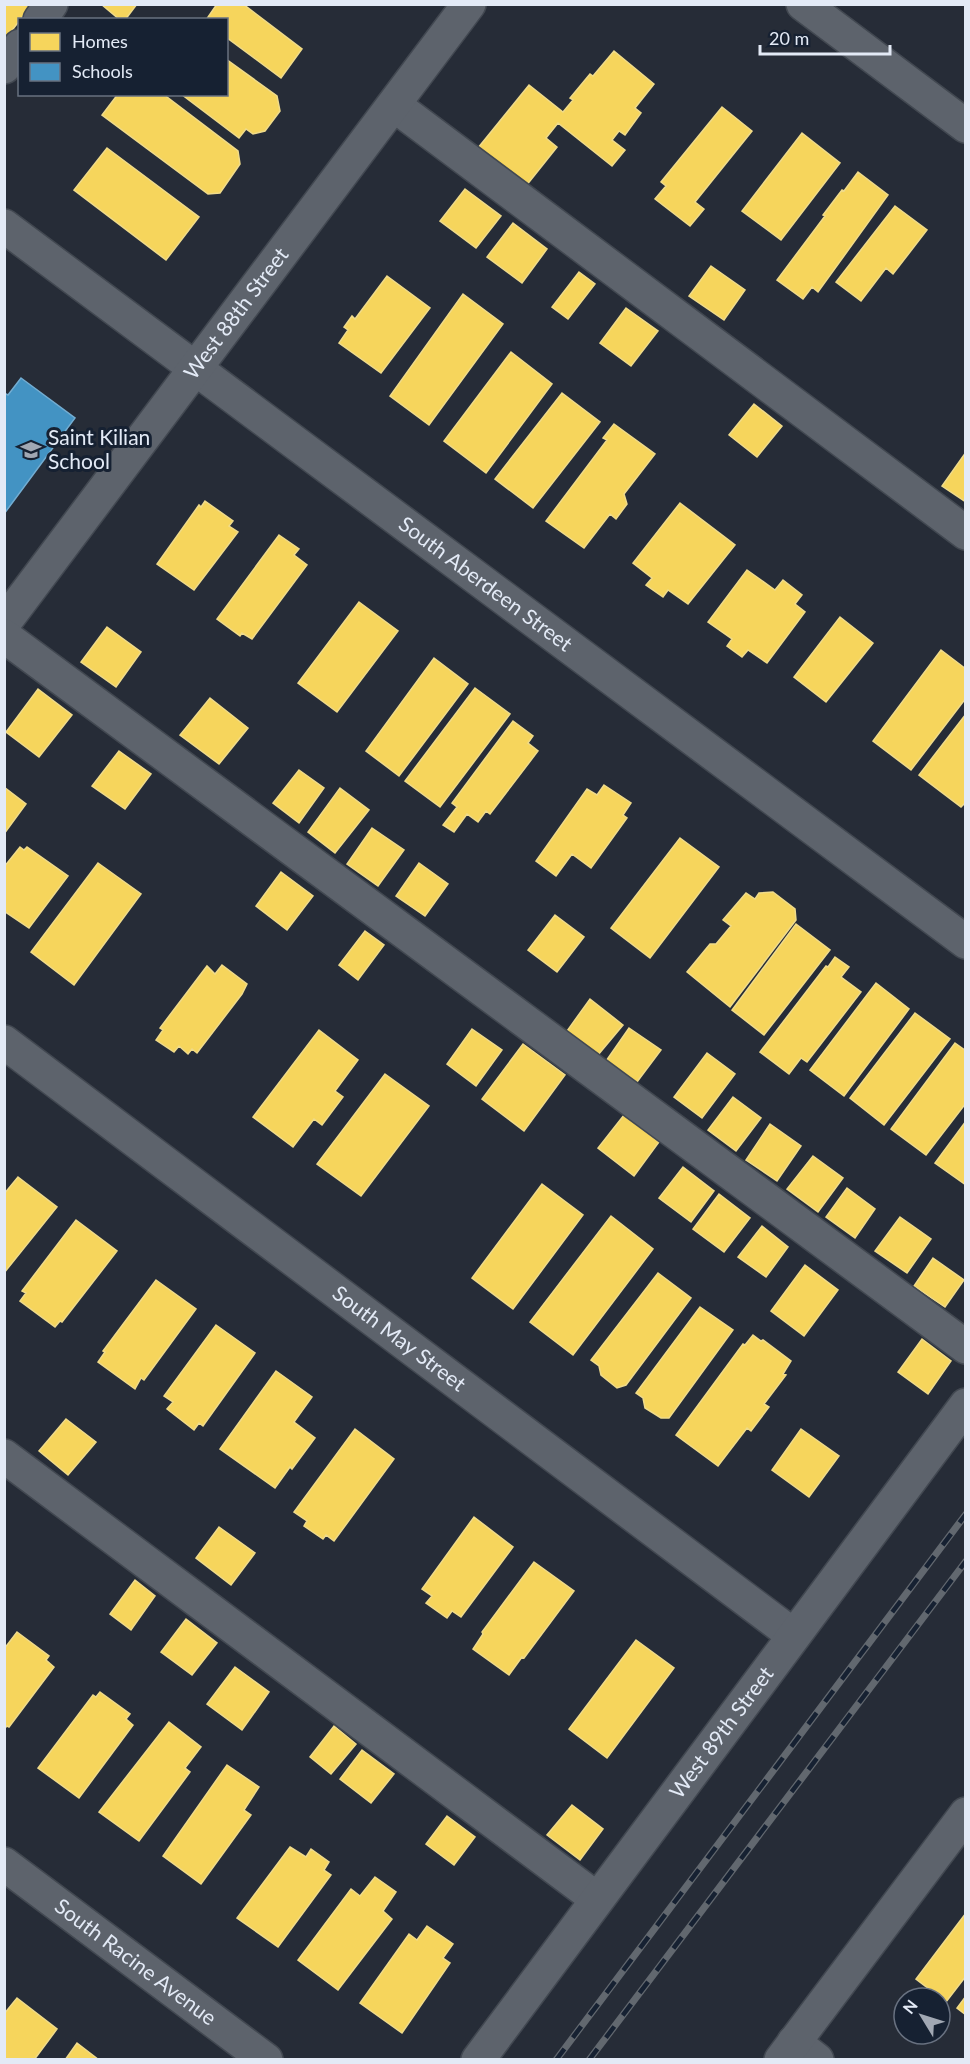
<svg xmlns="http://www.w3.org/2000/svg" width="970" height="2064" viewBox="0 0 970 2064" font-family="Lato,sans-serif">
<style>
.homes{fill:#f6d55c;stroke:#f0db8a;stroke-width:1.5}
.schools{fill:#4393c3;stroke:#73add2;stroke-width:1.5}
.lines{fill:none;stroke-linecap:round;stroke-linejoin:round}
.minor-casing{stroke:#424851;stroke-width:36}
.minor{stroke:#5d636c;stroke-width:33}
.rail-casing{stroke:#62686f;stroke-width:7}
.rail{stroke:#162132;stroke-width:4.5;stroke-dasharray:14;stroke-linecap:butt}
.labels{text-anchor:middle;stroke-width:6;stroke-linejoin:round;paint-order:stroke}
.street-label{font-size:21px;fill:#e3eaf6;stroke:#162132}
.poi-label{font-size:21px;fill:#e3eaf6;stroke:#162132;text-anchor:start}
</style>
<rect width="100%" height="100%" fill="#262c37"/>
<path class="homes" d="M4,4h28l-28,37z
M101,4h36l-12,16h-5z
M217,4h26l59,45 -21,29 -55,-41v-17h-20z
M614,51l40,33 -19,24 6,5 -16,22 -6,-4 -7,9 13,10 -13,16 -54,-43 -12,15 11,9 -31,39 -48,-38 51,-63 34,27 10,-12 -3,-2 20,-24 3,2z
M226,59l51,37 3,15 -15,20 -12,3 -7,-5 -7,9 -58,-44h45z
M118,94h45l75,57 2,13 -20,29 -12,1 -106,-79z
M722,107l30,24 -57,71 9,7 -14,17 -35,-27 11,-13 -5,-4z
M802,133l38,30 -59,77 -39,-29z
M107,148l92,69 -33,43 -92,-70z
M858,172l30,23 -70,97 -6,-5 -9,12 -26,-19 48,-64 -2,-1 19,-25 2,1z
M465,189l36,27 -25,32 -36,-27z
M895,206l32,24 -34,44 -7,-6 -25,33 -25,-19z
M513,223l34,26 -25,34 -35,-26z
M711,266l34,24 -21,30 -35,-24z
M579,272l16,12 -27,35 -16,-12z
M387,276l43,32 -49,65 -42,-30 9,-13 -4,-3 8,-11 3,3z
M463,294l40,30 -74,101 -39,-29z
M626,308l32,23 -27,35 -31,-23z
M511,352l41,32 -66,89 -42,-32z
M562,393l38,29 -67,86 -38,-29z
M754,404l28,22 -25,31 -28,-22z
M614,424l41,30 -31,40 3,10 -11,15 -6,-5 -26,34 -38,-27 61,-81 -4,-2z
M966,452v50l-24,-16z
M205,501l28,20 -4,5 9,6 -44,58 -37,-26 42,-59 2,2z
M680,503l55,42 -47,59 -20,-14 -5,7 -17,-12 6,-7 -19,-15z
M279,535l20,14 -5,6 13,10 -55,74 -10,-6 -2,3 -23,-17z
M747,570l28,20 8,-10 19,15 -7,9 10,8 -38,51 -19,-13 -6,7 -15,-11 5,-7 -24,-17z
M359,602l39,29 -61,81 -39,-29z
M840,617l33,26 -47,59 -32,-25z
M107,627l34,25 -25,35 -35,-25z
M941,650l25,19v29l-55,72 -38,-29z
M434,658l34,26 -69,92 -33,-25z
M475,688l35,26 -70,93 -35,-26z
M38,689l34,26 -33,42 -33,-25z
M210,698l38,30 -29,36 -39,-29z
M966,714v88l-5,5 -42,-32z
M513,721l20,15 -5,7 10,8 -48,63 -4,-3 -8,11 -11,-8 -13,18 -11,-7 14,-18 -5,-4z
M119,751l32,23 -26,35 -33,-23z
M299,770l25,18 -25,35 -26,-20z
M604,785l27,18 -8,12 4,3 -36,50 -19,-14 -16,22 -20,-15 51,-72 10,6z
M4,787l22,17 -22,30z
M340,788l29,22 -34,43 -27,-21z
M372,828l32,22 -26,36 -31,-22z
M680,838l39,29 -69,91 -39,-30z
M20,847l4,3 3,-3 41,29 -39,52 -25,-17v-44z
M98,863l43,31 -67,91 -43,-33z
M419,863l29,21 -23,32 -29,-20z
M281,872l32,24 -26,34 -31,-24z
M773,892l22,17 1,11 -66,87 -43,-35 23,-28h6l15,-18 -8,-6 23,-27 9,6 4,-6z
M555,915l29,22 -27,35 -29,-22z
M796,924l34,26 -66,85 -32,-25z
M365,931l19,14 -26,35 -19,-15z
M835,957l14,10 -8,10 20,15 -54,70 -6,-4 -12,16 -29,-22 66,-86 2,1z
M222,965l25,19 -5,10 -45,59 -5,-4 -4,5 -9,-8 -5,6 -18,-12 7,-10 -3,-2 47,-62 8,8z
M876,983l33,26 -65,87 -34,-26z
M590,999l33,26 -25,30 -31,-24z
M915,1013l35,26 -66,86 -34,-27z
M629,1028l32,22 -24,32 -31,-21z
M472,1029l30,21 -26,36 -29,-22z
M319,1030l39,30 -23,31 8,6 -21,28 -8,-6 -21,28 -40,-30z
M955,1043l11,8v52l-40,52 -35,-26z
M523,1044l42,31 -41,56 -42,-32z
M707,1053l28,21 -33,44 -28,-21z
M385,1074l44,32 -68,90 -44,-32z
M733,1097l28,21 -25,33 -28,-21z
M624,1115l35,27 -25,34 -36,-28z
M966,1121v64l-31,-22z
M770,1124l31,22 -24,35 -31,-21z
M813,1156l30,22 -25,34 -31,-23z
M683,1167l31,24 -23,31 -32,-24z
M18,1177l39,30 -53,66v-79z
M542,1184l41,31 -70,94 -41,-31z
M847,1188l28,21 -20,29 -29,-21z
M719,1194l31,24 -26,34 -31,-23z
M611,1216l42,33 -80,106 -43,-33z
M900,1217l31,22 -24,34 -32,-22z
M76,1220l41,31 -55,71 -2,-1 -5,6 -35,-26 6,-8 -4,-2z
M762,1226l26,21 -22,30 -28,-20z
M933,1258l31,22 -19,27 -31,-21z
M805,1265l33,25 -34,46 -33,-25z
M658,1273l33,25 -65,87 -9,3 -16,-13 -2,-9 -8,-6z
M156,1280l40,29 -52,71 -3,-2 -6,11 -37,-27 7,-10 -2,-1z
M700,1307l33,23 -64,88h-8l-16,-10 -2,-10 -7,-5z
M216,1325l39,28 -52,73 -4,-3 -5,7 -27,-21 6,-7 -9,-6z
M753,1335l8,6 2,-1 28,21 -8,13 3,1 -22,29 5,3 -18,24 -4,-3 -29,38 -42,-31 67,-91 2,1z
M922,1339l29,22 -23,33 -30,-22z
M276,1371l36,26 -18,25 21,16 -23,31 -2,-2 -15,21 -55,-39z
M66,1419l30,23 -28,33 -29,-24z
M355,1429l39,30 -60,82 -8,-6 -3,4 -19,-13 3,-5 -13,-9z
M801,1429l38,27 -30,41 -37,-27z
M474,1517l39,30 -52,70 -9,-6 -5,7 -21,-15 6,-7 -10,-7z
M219,1527l36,26 -24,32 -35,-27z
M534,1562l40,29 -50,67 -2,-1 -13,18 -36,-26 10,-15 -1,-2z
M135,1580l20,16 -24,34 -21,-16z
M186,1619l31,24 -25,32 -31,-23z
M17,1632l32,24 -3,4 8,7 -45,60 -2,-1 -3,3v-80z
M636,1640l38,28 -67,90 -38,-29z
M235,1667l34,25 -27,38 -35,-26z
M100,1692l30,22 -4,5 7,6 -54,73 -41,-30 55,-73 3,2z
M169,1722l32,25 -16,21 5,4 -51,69 -40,-29z
M334,1726l22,18 -25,30 -21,-17z
M362,1750l32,24 -23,29 -31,-24z
M227,1765l32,22 -15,23 7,5 -50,69 -38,-28z
M572,1805l31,24 -23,31 -33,-25z
M447,1816l28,21 -21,28 -28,-21z
M290,1847l16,10 5,-8 18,13 -5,8 7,5 -53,72 -41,-29z
M375,1877l21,15 -13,19 9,8 -54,71 -40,-30 53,-71 9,7z
M966,1913v63l-20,26 -30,-23z
M427,1926l26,18 -10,14 7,5 -48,70 -42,-30 49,-69 8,6z
M966,1996v19l-9,-7z
M17,1998l40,31 -23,31h-30v-46z
M77,2043l22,17h-34z"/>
<path class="schools" d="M21,378l54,40 -71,96v-121l4,2z"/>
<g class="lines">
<g class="minor-casing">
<g id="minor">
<path d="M803,4l163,122"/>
<path d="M40,20l11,-16"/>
<path d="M4,67l16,-21"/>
<path d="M394,105l572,428"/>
<path id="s1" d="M4,226l962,716"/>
<path id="s2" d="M4,623l465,-619"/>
<path d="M4,636l962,711"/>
<path id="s3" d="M4,1042l789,593"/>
<path d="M4,1456l593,443"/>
<path id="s4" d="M4,1864l262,196"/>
<path d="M794,2042l23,18"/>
<path id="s5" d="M478,2060l488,-655"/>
<path d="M781,2060l185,-246"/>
</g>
</g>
<use href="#minor" class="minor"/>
<g class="rail-casing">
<path id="rail" d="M556,2060l410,-546
M589,2060l377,-499"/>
</g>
<use href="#rail" class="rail"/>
</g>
<defs>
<g id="school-bare" transform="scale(1.62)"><path d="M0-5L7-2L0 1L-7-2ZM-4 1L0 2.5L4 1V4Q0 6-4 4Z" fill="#a1a8b3" stroke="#162132" stroke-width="2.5" paint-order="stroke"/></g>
</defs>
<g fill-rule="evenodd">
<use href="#school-bare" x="31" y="450"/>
</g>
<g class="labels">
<g class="street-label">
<text dy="7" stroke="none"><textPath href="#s2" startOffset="387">West 88th Street</textPath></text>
<text dy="7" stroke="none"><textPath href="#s1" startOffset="600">South Aberdeen Street</textPath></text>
<text dy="7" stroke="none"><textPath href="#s3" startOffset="494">South May Street</textPath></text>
<text dy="7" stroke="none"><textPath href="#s5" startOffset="408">West 89th Street</textPath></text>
<text dy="7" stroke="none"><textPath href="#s4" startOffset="164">South Racine Avenue</textPath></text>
</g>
<g class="poi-label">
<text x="48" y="445">Saint Kilian<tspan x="48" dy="24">School</tspan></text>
</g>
</g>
<rect width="970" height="2064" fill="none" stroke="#e3eaf6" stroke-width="12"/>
<rect x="18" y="18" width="210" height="78" fill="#162132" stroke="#687180" stroke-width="1.5"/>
<rect x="30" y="33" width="30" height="18" fill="#f6d55c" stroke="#687180" stroke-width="1.5"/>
<text x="72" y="48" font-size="18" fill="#e3eaf6">Homes</text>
<rect x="30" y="63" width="30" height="18" fill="#4393c3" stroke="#687180" stroke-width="1.5"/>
<text x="72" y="78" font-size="18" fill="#e3eaf6">Schools</text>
<g transform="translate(922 2016) rotate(308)"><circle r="28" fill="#162132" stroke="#687180" stroke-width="1.5"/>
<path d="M0-4.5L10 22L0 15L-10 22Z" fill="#a1a8b3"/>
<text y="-9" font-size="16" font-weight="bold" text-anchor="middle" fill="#e3eaf6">N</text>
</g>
<path d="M760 45v9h130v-9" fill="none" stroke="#e3eaf6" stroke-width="3"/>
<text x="769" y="45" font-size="18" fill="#e3eaf6" stroke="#162132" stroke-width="4.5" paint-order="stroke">20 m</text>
</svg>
